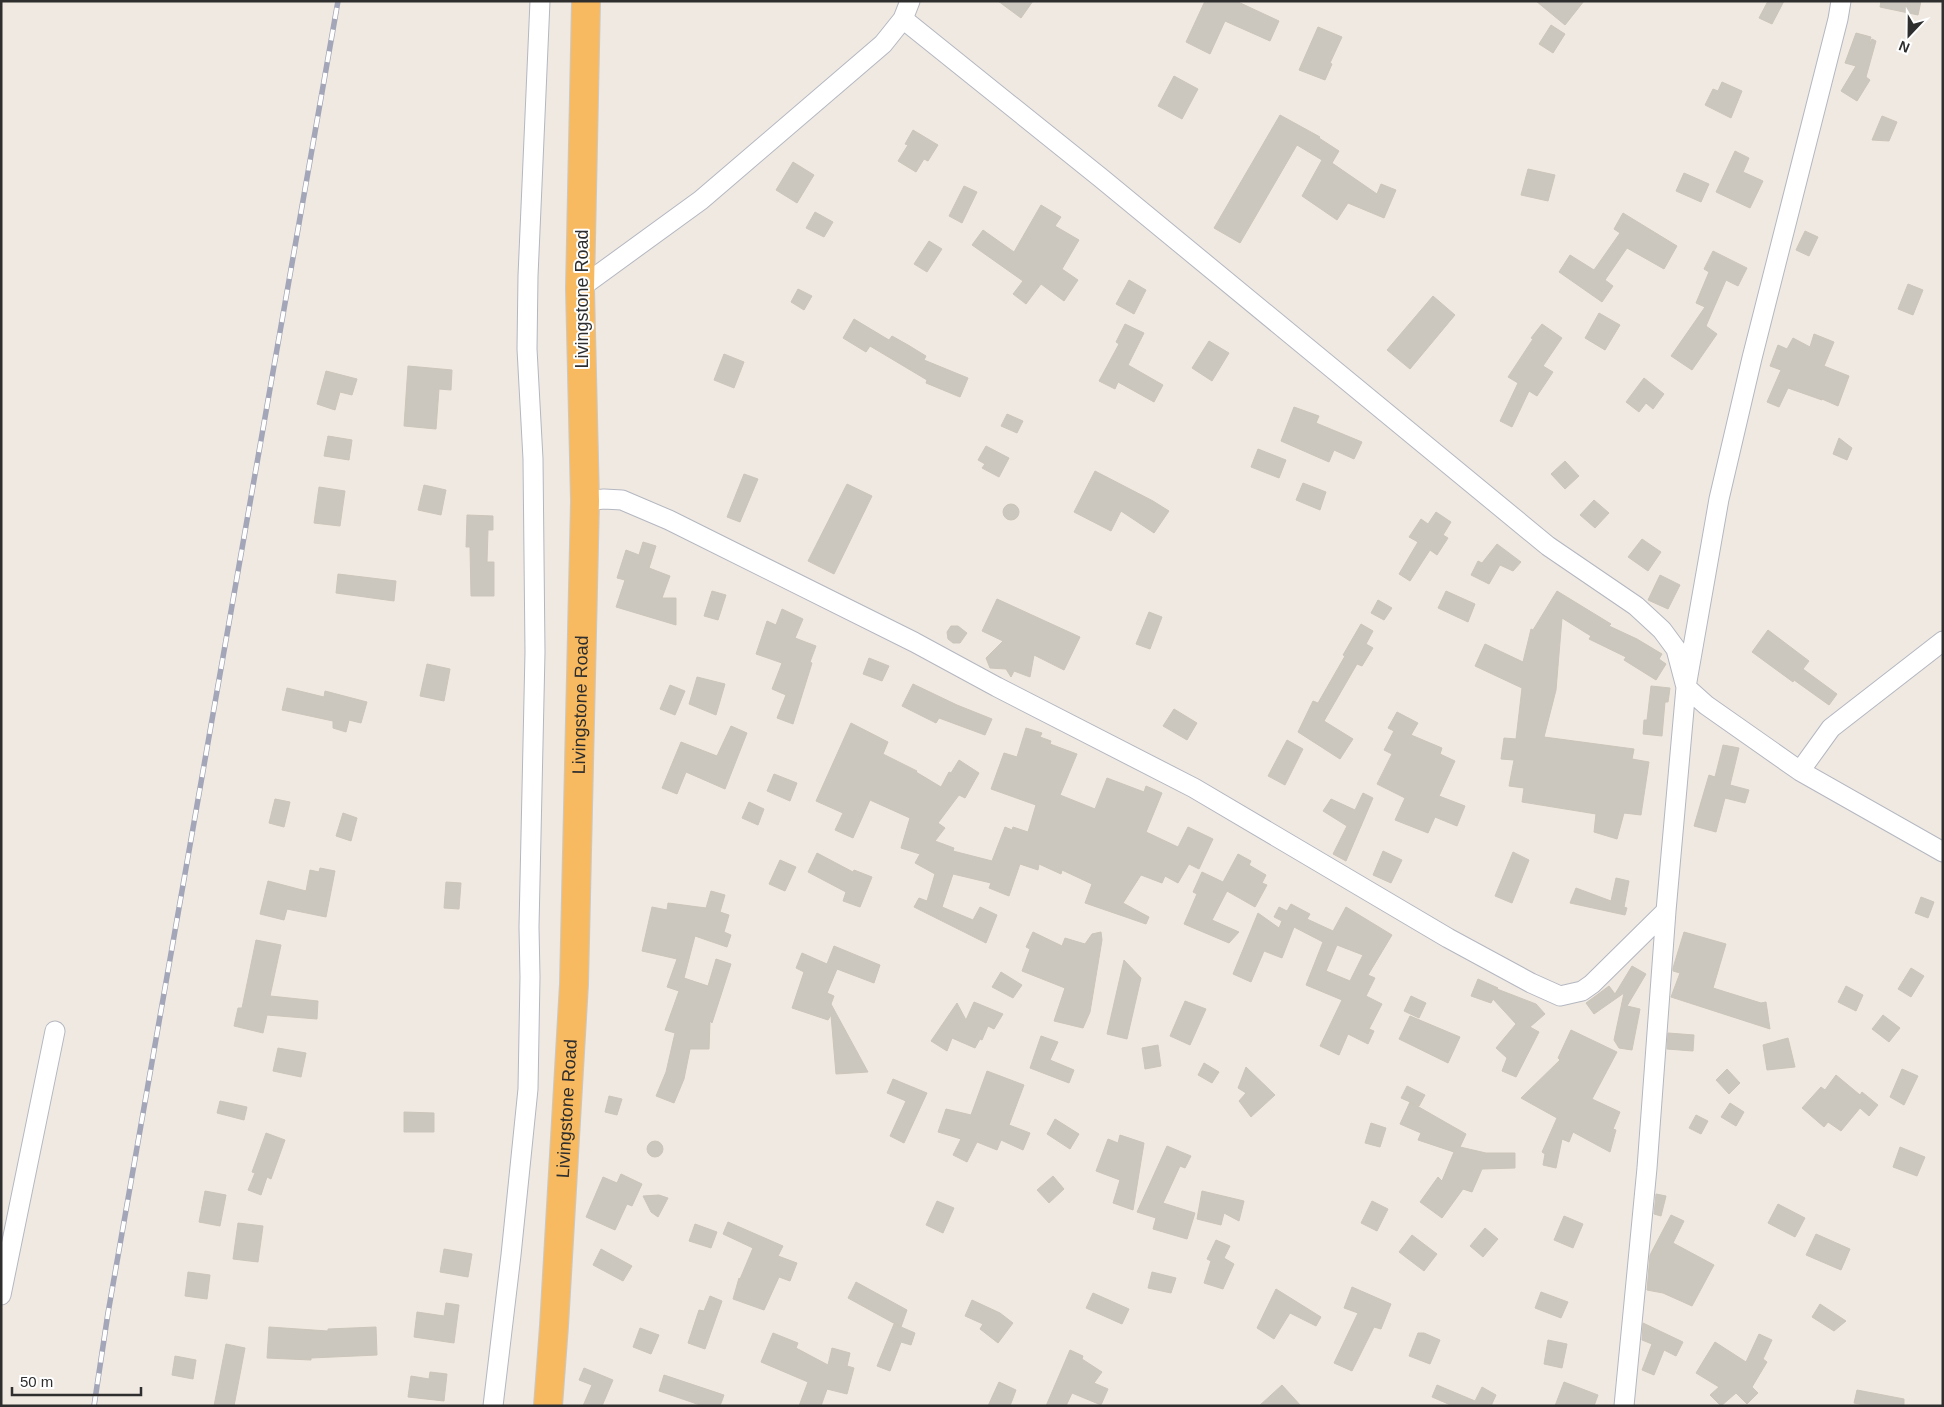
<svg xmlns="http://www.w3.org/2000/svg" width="1944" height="1407" viewBox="0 0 1944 1407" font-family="Arial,sans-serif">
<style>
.building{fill:#cbc7bf;stroke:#cbc5ba;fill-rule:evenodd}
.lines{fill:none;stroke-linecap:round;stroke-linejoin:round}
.minor-casing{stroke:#b4b7c1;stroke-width:21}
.trunk-casing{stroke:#c9c9c9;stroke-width:30}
.minor{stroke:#fff;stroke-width:19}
.trunk{stroke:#f8ba60;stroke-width:28}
.rail-casing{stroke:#a3a6b8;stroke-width:5.5}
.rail{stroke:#fff;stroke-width:4;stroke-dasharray:11;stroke-linecap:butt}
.labels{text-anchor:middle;stroke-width:4;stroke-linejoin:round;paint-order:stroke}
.street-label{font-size:18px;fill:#2e2e2e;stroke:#fff}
</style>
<rect width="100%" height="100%" fill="#efe9e1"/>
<path class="building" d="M998,1h35l-12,17z
M1205,1h31l43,20 -9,20 -45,-20 -15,33 -24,-12z
M1536,1h48l-19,24z
M1768,1h16l-12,23 -13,-6z
M1881,1h40l-3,14 -38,-8z
M1551,25l14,9 -12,19 -14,-9z
M1318,27l24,10 -12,26 2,1 -7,16 -26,-10z
M1856,33l15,4 -2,7 3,-5 4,2 -10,36 4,3 -13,21 -16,-10 15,-25 -11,-3z
M1174,76l24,13 -16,30 -24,-13z
M1722,82l20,9 -11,27 -26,-13 8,-16 5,2z
M1280,115l40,22 -1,1 20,13 -7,12 45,31 4,-10 15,6 -12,28 -36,-15 -11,17 -35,-24 20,-36 -25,-15 -57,98 -26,-15z
M1882,116l15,6 -8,19 -17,-1z
M913,130l25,15 -10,16 -4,-2 -8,13 -18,-11 10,-16 -3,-1z
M1735,151l14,7 -6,14 20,9 -13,27 -34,-16z
M793,162l21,13 -17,28 -21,-13z
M1528,169l27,6 -7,26 -27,-6z
M1684,173l25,11 -8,18 -25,-11z
M964,186l13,6 -15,31 -13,-7z
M1041,205l20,12 -6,9 24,14 -17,29 16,11 -14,21 -23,-17 -15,20 -13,-10 10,-13 -51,-36 11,-15 31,22z
M815,212l18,10 -9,15 -18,-9z
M1623,213l54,33 -13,23 -37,-21 -22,32 8,6 -11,16 -43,-30 11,-17 24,15 26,-37 -6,-4z
M1805,231l13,6 -9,19 -13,-6z
M929,241l13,8 -15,23 -13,-8z
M1713,251l34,17 -9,18 -12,-6 -20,46 11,8 -25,36 -21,-14 34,-49 -9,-4 13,-31 -5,-3z
M1129,280l17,10 -12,24 -18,-10z
M1908,284l15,6 -10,25 -15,-6z
M798,289l14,7 -8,14 -13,-8z
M1433,296l22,19 -45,54 -23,-19z
M1599,313l21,12 -15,25 -20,-12z
M854,319l35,21 3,-4 16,9 18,11 -2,4 44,18 -8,19 -34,-14 1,-3 -57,-34 -4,6 -23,-14z
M1125,324l19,9 -16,32 35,20 -9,17 -36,-20 -3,7 -16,-8 20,-37 -3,-2z
M1542,324l20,14 -19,28 10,6 -16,24 -8,-5 -17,36 -12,-6 18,-38 -10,-6 25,-38 -2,-1z
M1814,334l20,8 -10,24 25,10 -11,30 -16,-7v1l-34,-12 -9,19 -12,-5 14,-32 -11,-4 8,-21 9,4 6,-11 17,9z
M1209,341l20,12 -17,28 -20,-13z
M724,354l20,8 -10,26 -20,-8z
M408,366l44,4 -1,20 -12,-1 -3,40 -32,-3z
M326,371l31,8 -5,16 -12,-3 -5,18 -18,-6z
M1644,378l20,16 -11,15 -7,-6 -7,9 -13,-10z
M1294,407l25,9 -3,7 46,19 -8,17 -20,-9 -5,12 -48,-21z
M1007,414l16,7 -6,12 -16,-7z
M328,436l24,4 -3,20 -25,-4z
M1839,438l13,10 -5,12 -14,-6z
M986,446l23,12 -10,19 -17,-9 3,-4 -7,-4z
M1258,449l28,11 -7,18 -28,-11z
M1565,461l14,15 -14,13 -14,-15z
M1095,471l58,30 16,10 -15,22 -33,-22 -10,20 -37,-19z
M744,474l14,5 -18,43 -13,-5z
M1303,483l23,9 -6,18 -24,-10z
M847,484l25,12 -38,78 -26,-13z
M424,485l22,5 -5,25 -23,-5z
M319,487l26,4 -5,35 -26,-3z
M1594,500l15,13 -14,15 -15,-13z
M1003 512a8 8 0 1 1 16 0a8 8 0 1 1-16 0Z
M1436,512l15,10 -8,13 5,3 -11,17 -7,-5 -20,31 -11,-7 19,-32 -9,-5 12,-18 7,5z
M467,515l26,1v14h-5l-1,32h7v34h-23l-1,-49h-4z
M1642,539l19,13 -13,19 -20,-14z
M643,542l13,4 -7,22 21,8 -8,22h14v27l-60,-18 9,-27 -8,-2 9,-28 13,5z
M1497,544l24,18 -8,9 -13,-6 -11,19 -18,-9 7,-14 4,2z
M338,574l58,7 -2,20 -58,-8z
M1660,575l20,10 -12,24 -20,-9z
M712,591l14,4 -8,25 -14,-4z
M1446,591l29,13 -7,18 -30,-14z
M1557,591l54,33 -2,2 28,13 25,15 -3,5 7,5 -10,16 -32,-20 2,-3 -37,-18 2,-3 -29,-18 -6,72 -12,47 90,12 -2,10 17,3 -8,53 -17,-2 -7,26 -23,-7 2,-18 -74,-12 2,-14 -15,-2 5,-26 -13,-1 3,-21 12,1 6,-51 -47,-22 10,-22 38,18 8,-33 2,1z
M997,599l83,38 -16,33 -30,-15 -4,22 -16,-6 -3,6 -5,-8 -16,-1 -4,-10 17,-17 -21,-10z
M1378,600l14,8 -8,12 -13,-7z
M782,609l21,10 -8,19 21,8 -6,16 2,1 -19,61 -16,-6 9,-23 -14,-6 10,-26 -26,-9 11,-33 9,4z
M1149,612l13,5 -12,32 -14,-5z
M1361,624l12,7 -7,13 7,4 -11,18 -5,-2 -33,57 29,18 -13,20 -42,-27 15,-31 5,2 27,-47 -2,-1z
M951,626h7l9,7 -7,10h-7l-5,-4 -1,-7z
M1768,630l41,31 -6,8 34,25 -8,11 -35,-25 -1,2 -41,-30z
M869,658l20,8 -7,15 -19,-7z
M427,664l23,5 -6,32 -24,-5z
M697,677l28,7 -9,31 -27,-11z
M913,684l44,21 35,14 -7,16 -46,-17 -3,5 -34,-17z
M670,685l15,6 -10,24 -15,-6z
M1651,686l19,2 -2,14h-3l-3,34 -19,-2 1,-14h3z
M287,688l37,9 1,-6 42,11 -6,21 -12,-3 -3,12 -13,-4v-7l-51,-11z
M1174,709l23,14 -10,17 -24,-14z
M1397,712l21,11 -7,12 31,13 -2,6 15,7 -16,35 26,10 -8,20 -22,-9 -7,16 -33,-13 10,-22 -28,-14 15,-30 -8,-4 10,-19 -6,-3z
M851,723l37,19 -5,12 34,17 -1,1 25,15 8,-15 2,1 8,-13 20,13 -14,25 -6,-3 -21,28 7,5 -10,13 19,7 -1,3 39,10 13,-34 7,3 1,-3 15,5 8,-27 -45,-16 13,-36 13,4 9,-29 16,5 -2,4 11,4 -1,3 27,10 -17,41 35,14 12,-31 37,14 2,-6 16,7 -16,39 32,15 10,-20 25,12 -14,30 -10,-5 -11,19 -13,-7 -3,7 -21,-8 -18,28 26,14 -3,7 -61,-21 7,-19 -30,-14 -1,4 -22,-10 -1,6 -18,-6 -11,32 -20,-8 2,-5 -38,-9 -11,33 31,13 7,-13 17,8 -11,28 -72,-36 5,-9 8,3 8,-27 -20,-11 5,-9 -19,-6 9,-30 -40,-18 -17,38 -18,-8 8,-17 -27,-12z
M731,726l16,7 -22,56 -39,-17 -9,22 -15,-6 19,-46 36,14z
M1287,740l16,9 -18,36 -17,-9z
M1723,745l16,3 -9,37 19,5 -4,13 -20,-5 -9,34 -22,-6 15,-51 6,2z
M774,774l23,9 -7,18 -23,-10z
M1363,793l10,5 -27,63 -13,-7 14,-28 -24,-15 8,-12 24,11z
M275,799l15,3 -6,25 -15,-4z
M749,802l15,7 -6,16 -16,-7z
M343,813l14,5 -6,23 -15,-5z
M1383,851l19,9 -11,23 -18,-8z
M1513,852l16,8 -17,43 -17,-7z
M817,853l36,19 1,-2 18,7 -12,30 -17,-6 3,-9 -38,-20z
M1238,854l13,7 -2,4 17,10 -4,8 5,2 -12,22 -28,-16 -15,29 27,12 -10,11 -45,-19 13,-30 -4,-2 9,-20 21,10z
M780,860l16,7 -11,24 -16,-7z
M320,868l15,3 -9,46 -39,-8 -3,11 -24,-6 8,-33 38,10 4,-21 9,2z
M1616,878l13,3 -5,26 3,1 -2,7 -55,-12 6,-15 35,13z
M446,882l15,1 -2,26 -15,-1z
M711,891l14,4 -5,17 9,3 -5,17 7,3 -4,12 -32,-11 -11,42 24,8 8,-27 15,5 -19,59 -2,-2 -1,28h-19l-6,30 -10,24 -18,-7 10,-24 9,-39 -10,-3 14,-39 -12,-4 10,-28 -35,-8 10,-44 15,3 1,-7 38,5z
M1921,897l13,5 -6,16 -13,-5z
M1291,904l19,10 -3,5 26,12 13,-24 46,28 -24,40 7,3 -9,18 16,8 -13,25 5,2 -6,13 -20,-10 -9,21 -19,-9 22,-46 -36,-15 17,-43 -29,-15 -12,31 -18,-7 -13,31 -18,-8 25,-61 21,15 3,-7 -8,-4 5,-10 8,4zM1337,945l26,10 -13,26 -24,-10z
M1033,932l29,14 3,-8 20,6 7,-10 9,-2 1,8 -12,72 -7,16 -29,-7 11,-33 -43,-17 8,-22 -4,-2z
M1684,932l42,12 -13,44 48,15 5,-1 4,27 -99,-32 9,-24 -7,-2v-3z
M256,940l25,5 -11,51 48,5 -1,18 -50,-4 -4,18 -29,-7 4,-18h4z
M834,946l46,19 -6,18 -37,-14 -10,24 7,3 -3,8 37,68 -32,2 -5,-59 -3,5 -36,-12 12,-36 -8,-4 6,-15 25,11z
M1124,960l17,18 -14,61 -20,-5z
M1632,966l14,8 -19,32 13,3 -8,41 -13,-2 -5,-8 10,-47 -30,21 -8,-11 23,-17 6,8z
M1911,968l13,8 -13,21 -13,-8z
M1001,972l21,13 -9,13 -21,-11z
M1478,979l20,9 -1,1 39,15 9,10 -15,13 9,5 -23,45 -14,-6 5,-13 -11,-10 20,-24 -23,-25 -2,4 -20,-7z
M1846,986l17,9 -7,16 -18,-9z
M1411,996l15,7 -7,15 -15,-7z
M1185,1001l21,8 -16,36 -20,-9z
M974,1002l29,12 -9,15 -6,-3 -6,14 -2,-1 -5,9 -23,-10 -5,13 -16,-10 26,-38 9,17z
M1883,1015l17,13 -11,14 -17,-13z
M1410,1016l50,21 -12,26 -49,-24z
M1571,1030l46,22 -25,47 28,13 -7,17 3,1 -6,22 -37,-20 -4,10 -7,-3 -6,29 -13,-3 2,-11 -3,-2 15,-34 -36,-20 39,-38 -2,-2z
M1668,1033l26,2 -1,16 -26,-2z
M1041,1036l17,6 -8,18 24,10 -5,13 -39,-15z
M1788,1038l7,29 -28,3 -4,-25z
M1158,1045l3,21 -16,3 -3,-21z
M278,1048l28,5 -5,24 -28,-6z
M1204,1063l15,9 -7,11 -14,-8z
M1246,1067l29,28 -24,22 -12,-16 7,-8 -8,-5z
M1727,1069l13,14 -11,11 -13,-14z
M1902,1069l16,7 -14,29 -14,-8z
M987,1071l37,14 -15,40 21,8 -7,17 -22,-10 -4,10 -20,-8 -10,20 -14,-7 8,-16 -23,-7 8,-23 25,6z
M1836,1075l24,20 2,-3 16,13 -9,11 -9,-8 -19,23 -13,-9 -4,5 -22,-19 19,-21 4,3z
M893,1079l34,14 -23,50 -14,-7 16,-35 -19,-8z
M1407,1086l18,9 -6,11 -18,-8z
M609,1096l13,3 -5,16 -12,-3z
M220,1101l27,6 -3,13 -27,-7z
M1410,1102l56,32 -6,13 26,6h29v15l-33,1 -10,23 -9,-3 -21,29 -22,-16 18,-25 4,4 12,-29 -36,-12 3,-7 -21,-9z
M1730,1103l14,9 -8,14 -15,-9z
M404,1112l30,1v19h-30z
M1696,1115l12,6 -7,13 -12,-6z
M1055,1119l24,15 -9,15 -23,-15z
M1371,1123l15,5 -6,19 -15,-4z
M266,1133l19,7 -14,39 -4,-2 -6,18 -13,-5 7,-17 -3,-1z
M1120,1135l24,8 -11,67 -20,-7 7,-23 -24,-9 12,-32 10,4z
M647 1149a8 8 0 1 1 16 0a8 8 0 1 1-16 0Z
M1167,1146l24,10 -6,12 -5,-2 -17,37 32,10 -8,26 -34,-10 3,-11 -19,-6z
M1900,1147l25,10 -8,19 -24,-9z
M621,1174l21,10 -10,22 -5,-2 -12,26 -29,-13 17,-40 14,6z
M1053,1176l11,13 -15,14 -12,-13z
M205,1191l21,4 -6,31 -21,-4z
M1202,1191l42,10 -5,20 -15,-8 -3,12 -24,-6z
M1656,1194l10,2 -5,20 -7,-2z
M659,1195l9,3 -10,19 -7,-5 -8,-16z
M937,1201l17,7 -11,25 -17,-8z
M1372,1201l16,8 -11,22 -16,-8z
M1778,1204l27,14 -10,19 -27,-14z
M1671,1215l13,6 -11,22 41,22 -22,41 -29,-13 -16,-3 3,-35z
M1564,1216l19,8 -10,24 -19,-8z
M728,1222l55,24 -5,10 19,7 -7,18 -11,-4 -15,33 -31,-11 6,-21 1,1 13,-31 -30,-14z
M238,1223l25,3 -5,36 -25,-3z
M695,1224l22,8 -6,16 -22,-7z
M1485,1228l13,11 -15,18 -13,-11z
M1816,1234l34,15 -9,21 -35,-15z
M1412,1235l25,19 -13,17 -25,-19z
M1216,1240l14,6 -6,12 10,6 -11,25 -19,-6 7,-22 -4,-2z
M444,1249l28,5 -4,23 -28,-5z
M601,1249l31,17 -9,15 -30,-16z
M188,1272l22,3 -3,24 -22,-3z
M1152,1272l24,6 -5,15 -23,-5z
M856,1282l51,28 -6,17 14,6 -4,12 -10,-3 -11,29 -13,-5 17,-42 5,2 -51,-28z
M1352,1287l39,17 -10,25 -7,-2 -22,44 -18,-8 24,-50 -14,-5z
M1276,1289l45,28 -5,9 -26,-13 -16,26 -17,-11z
M1541,1292l27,10 -7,16 -26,-10z
M1093,1293l36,16 -7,15 -36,-16z
M710,1296l12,5 -17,48 -17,-6 11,-33 5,1z
M972,1300l28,13 13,10 -15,20 -18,-14 3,-5 -18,-8z
M446,1303l13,2 -5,38 -40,-6 3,-25 27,4z
M1820,1304l26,17 -12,10 -22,-14z
M1643,1323l40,19 -7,14 -12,-6 -10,25 -12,-5 10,-26 -10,-4z
M269,1327l59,4v-2l48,-2 1,28 -66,3v2l-44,-2z
M640,1328l19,7 -8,19 -18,-7z
M773,1333l25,10 -2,5 32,17 4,-17 18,5 -3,13 7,2 -7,26 -20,-5 -6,17h-22l9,-24 -47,-20z
M1418,1333h6l16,7 -10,24 -21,-8z
M1759,1334l13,6 -9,19 4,3 -15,25 6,6 -11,11 -11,-11 -15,13 -11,-11 9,-8 -23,-14 19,-31 31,20z
M1548,1340l19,4 -5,24 -18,-4z
M226,1344l19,4 -11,58h-20z
M1070,1350l13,6 -1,3 20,13 -8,11 14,6 -7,16 -29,-12 -6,13h-20z
M175,1356l21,4 -3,19 -21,-4z
M584,1368l29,12 -11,26h-19l9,-21 -13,-5z
M430,1372l17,2 -3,27 -36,-4 3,-21 18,3z
M664,1375l60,20 -4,11h-17l-44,-15z
M999,1382l17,8 -6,16h-22z
M1564,1382l34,13 -4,11h-39z
M1282,1385l19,21h-42z
M1437,1385l38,16 7,-14 14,8 -5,11h-38l-21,-9z
M1857,1390l47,9v7h-34l-16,-3z"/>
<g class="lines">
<g class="minor-casing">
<path id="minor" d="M903,19l198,159 447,368 88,60 26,24 14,19 10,38 20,18 94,66 143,81
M580,288l121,-88 182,-156 20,-25 7,-18
M585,501l19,-2 18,1 47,20 245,122 83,45 197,101 254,150 83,45 29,13 22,-5 10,-7 74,-73 -19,257 -23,238
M1800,771l31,-43 112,-87
M1666,911l20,-224 33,-188 33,-141 86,-339 3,-18
M1,1295l54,-264
M493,1406l18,-151 17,-166 2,-112 -1,-50 6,-275 -2,-193 -6,-110 1,-73 12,-275"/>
</g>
<g class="trunk-casing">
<g id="trunk">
<path id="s1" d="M548,1406l6,-80 20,-342 11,-483 -5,-213 6,-287"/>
</g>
</g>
<use href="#minor" class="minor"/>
<use href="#trunk" class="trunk"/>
<g class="rail-casing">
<path id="rail" d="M94,1406l14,-93 230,-1312"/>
</g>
<use href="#rail" class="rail"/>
</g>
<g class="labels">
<g class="street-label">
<text transform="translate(582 299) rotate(-90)" y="6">Livingstone Road</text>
<text dy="6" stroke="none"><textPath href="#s1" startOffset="702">Livingstone Road</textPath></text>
<text dy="6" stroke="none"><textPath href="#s1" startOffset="298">Livingstone Road</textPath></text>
</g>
</g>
<rect width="1944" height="1407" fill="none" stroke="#2e2e2e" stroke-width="5"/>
<g transform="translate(1909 35) rotate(202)" stroke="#ffffff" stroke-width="4" paint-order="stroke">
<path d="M0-4L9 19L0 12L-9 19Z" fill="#2e2e2e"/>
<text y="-8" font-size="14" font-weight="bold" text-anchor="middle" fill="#2e2e2e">N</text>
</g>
<path d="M12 1387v8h129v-8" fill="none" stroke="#2e2e2e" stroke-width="2.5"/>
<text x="20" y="1387" font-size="15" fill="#2e2e2e" stroke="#ffffff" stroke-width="4" paint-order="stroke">50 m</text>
</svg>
